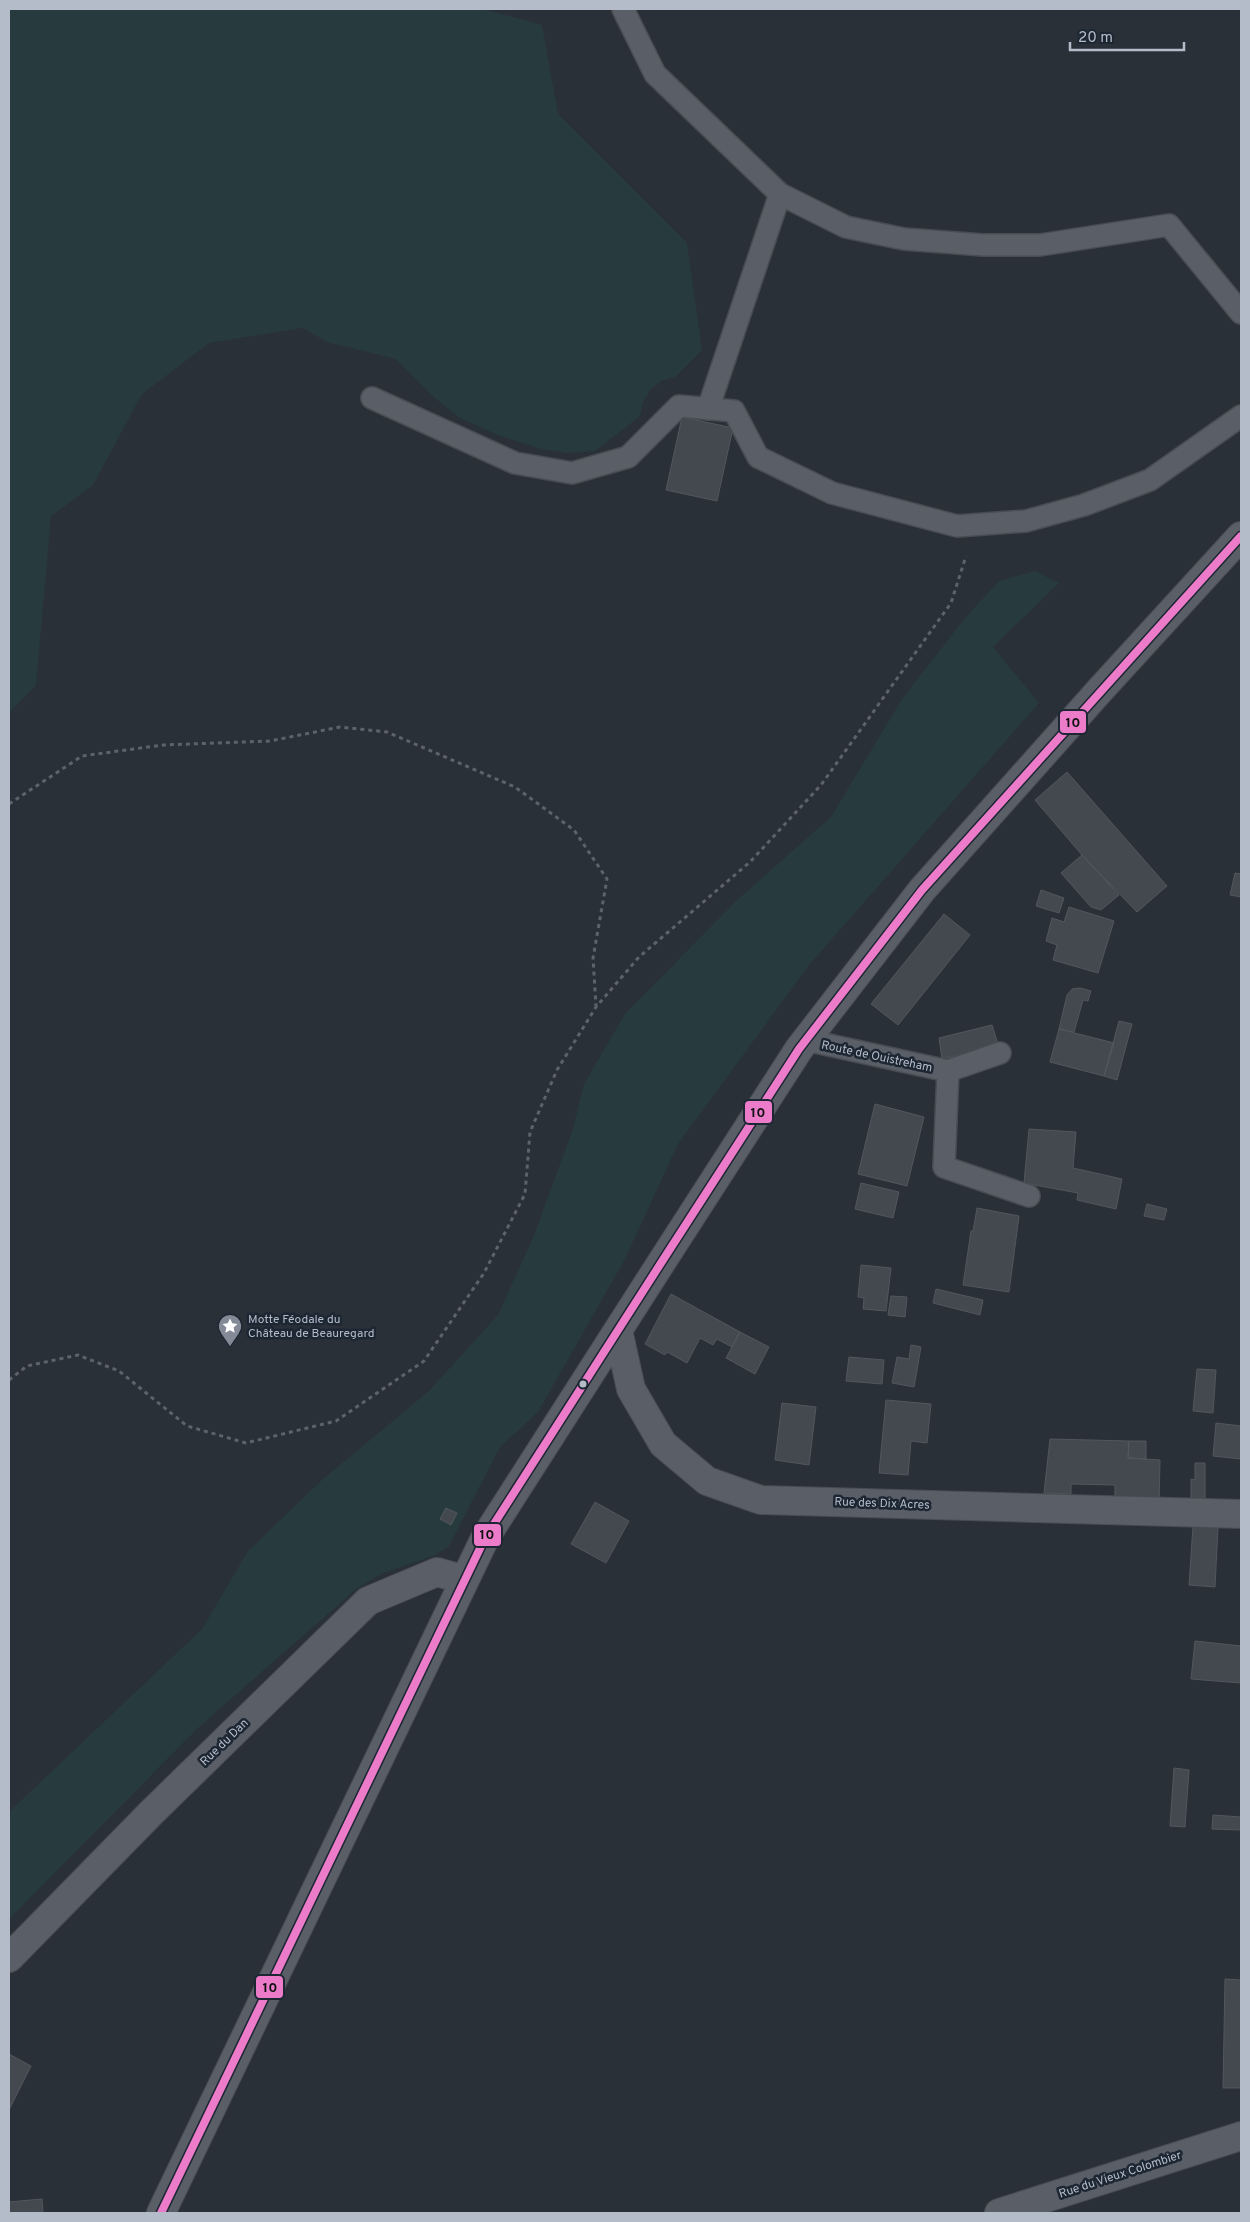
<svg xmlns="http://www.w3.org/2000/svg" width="1250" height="2222" viewBox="0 0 1250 2222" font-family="Overpass,sans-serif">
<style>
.green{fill:#273a3e}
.building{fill:#444950;stroke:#52575f}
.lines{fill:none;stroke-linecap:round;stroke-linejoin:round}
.service-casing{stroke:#484c53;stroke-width:24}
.minor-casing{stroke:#484c53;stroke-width:30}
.path{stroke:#5d636a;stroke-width:3;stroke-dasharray:4 4;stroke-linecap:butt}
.service{stroke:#5a5e66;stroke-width:21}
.minor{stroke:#5a5e66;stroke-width:28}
.bus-1-casing{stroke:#1d2633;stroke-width:11}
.bus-1{stroke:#ec7cca;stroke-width:8}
.bus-dot{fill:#b4bcc9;stroke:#1d2633;stroke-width:2}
.labels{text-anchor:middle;stroke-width:5;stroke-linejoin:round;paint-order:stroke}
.street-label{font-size:12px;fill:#b4bcc9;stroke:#1d2633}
.poi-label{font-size:12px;fill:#b4bcc9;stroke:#1d2633;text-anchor:start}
.line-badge{stroke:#1d2633;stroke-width:2}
.pale-badge-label{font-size:14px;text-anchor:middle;font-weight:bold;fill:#111}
</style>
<rect width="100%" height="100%" fill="#2a3038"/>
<path class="green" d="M9,9h474l59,16 16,89 129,129 15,107 -27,27 -14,4 -11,9 -7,12 -3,14 -45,35 -29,2 -28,-5 -40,-13 -38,-17 -24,-19 -40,-40 -69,-17 -24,-14 -94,15 -67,51 -49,91 -42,31 -15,169 -27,28z
M1035,571l24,12 -66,64 46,56 -230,262 -131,179 -53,115 -62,109 -25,44 -38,35 -51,99 -16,10 -50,17 -27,16 -157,138 -190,192v-107l193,-183 46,-78 76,-73 105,-87 69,-76 35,-77 40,-109 11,-45 41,-70 110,-112 96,-85 71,-118 63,-81 34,-37z"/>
<path class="building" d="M682,417l51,11 -16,73 -51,-11z
M1067,772l100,114 -30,26 -55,-57 -47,-55z
M1082,855l37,40 -18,15 -10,-3 -30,-34z
M1235,873l6,1v23l-11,-2z
M1041,890l23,8 -5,15 -23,-7z
M1069,907l45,14 -16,52 -45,-13 4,-15 -11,-4 6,-23 12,4z
M944,914l26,21 -72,90 -27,-21z
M1080,988l11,3 -3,10 -5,-1 -9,32 -15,-3 8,-34 5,-6z
M1119,1021l13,3 -15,56 -13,-4z
M992,1025l6,19 -28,9 -28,6 -3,-21z
M1059,1029l55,14 -10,33 -54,-14z
M875,1104l49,13 -17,69 -49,-12z
M1029,1129l47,3 -3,36 49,11 -6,30 -39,-9 1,-7 -54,-10z
M861,1183l38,9 -6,26 -38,-9z
M1147,1204l20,5 -3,11 -20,-4z
M977,1208l42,8 -10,76 -46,-7 8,-54h2z
M861,1265l30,3 -5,43 -23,-2 1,-11 -6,-1z
M936,1289l47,11 -3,15 -47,-12z
M671,1294l69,38 -8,15 -15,-8 -4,6 -13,-7 -13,25 -20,-11 -2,3 -20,-11z
M891,1296l16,1 -2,20 -17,-2z
M740,1332l29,15 -14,27 -29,-16z
M911,1345l10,2 -7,40 -22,-4 5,-26 12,2z
M849,1357l35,3 -2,24 -36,-3z
M1197,1369l19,1 -3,43 -20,-2z
M886,1400l45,4 -4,39 -16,-2 -3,34 -29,-2z
M782,1403l34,4 -7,58 -34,-5z
M1216,1423l25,3v33l-28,-3z
M1050,1439l79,2 -1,17 32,2 -1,46 -44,-2v-19l-44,-1v10l-27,-1z
M1129,1441h17v18l-18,-1z
M1195,1463h10v44h-14v-28l4,1z
M595,1502l34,19 -23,42 -35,-19z
M446,1508l11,5 -6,12 -11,-6z
M1193,1526l25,1 -3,60 -26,-2z
M1195,1641l46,5v37l-50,-4z
M1174,1768l15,2 -4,57 -15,-1z
M1213,1815l28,2v13l-29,-1z
M1225,1979l16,1v108h-18z
M9,2054l22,12 -22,44z
M42,2199l1,14h-34v-11z"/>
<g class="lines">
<g class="service-casing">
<path id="service" d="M623,9l32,65 125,120 66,33 58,12 79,6h57l129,-20 72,88
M372,398l143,65 57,10 56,-16 51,-51 55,5 24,46 74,36 125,33 69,-5 58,-16 66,-25 91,-64
M708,409l72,-215
M806,1040l142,31 -4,96 85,29
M948,1071l52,-18"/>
</g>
<g class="minor-casing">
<path id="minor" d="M618,1330l13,59 32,55 44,37 54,19 480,14
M9,1958l143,-146 216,-211 69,-29 28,8
M161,2213l324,-675 176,-275 138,-214 123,-159 179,-201 140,-153
M999,2213l242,-77"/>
</g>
<path class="path" d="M9,804l73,-48 81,-11 107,-4 70,-14 47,5 128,55 59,43 33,49 -14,79 3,48
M9,1380l18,-14 51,-11 41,16 68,55 59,17 90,-22 88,-60 60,-88 41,-79 5,-62 27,-62 39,-63 43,-50 111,-95 71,-77 130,-182 15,-47"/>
<use href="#service" class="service"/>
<use href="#minor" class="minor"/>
<g class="bus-1-casing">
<path id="bus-1" d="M161,2213l324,-675 176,-275 138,-214 123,-159 319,-354"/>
</g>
<use href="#bus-1" class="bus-1"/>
</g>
<defs>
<g id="sight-pin" transform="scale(1.25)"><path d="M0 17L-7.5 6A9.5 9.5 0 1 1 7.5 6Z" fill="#848b96" stroke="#1d2633"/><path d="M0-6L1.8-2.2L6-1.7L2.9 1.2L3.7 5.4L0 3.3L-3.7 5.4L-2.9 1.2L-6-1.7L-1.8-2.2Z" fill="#fff"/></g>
</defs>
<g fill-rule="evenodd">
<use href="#sight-pin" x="230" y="1326"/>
</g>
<circle class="bus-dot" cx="583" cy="1384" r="4.5"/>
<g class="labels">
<g class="street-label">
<text transform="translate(877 1056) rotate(12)" y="4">Route de Ouistreham</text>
<text transform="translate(882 1503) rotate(2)" y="4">Rue des Dix Acres</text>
<text transform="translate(224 1742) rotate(-44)" y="4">Rue du Dan</text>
<text transform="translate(1120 2174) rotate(-18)" y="4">Rue du Vieux Colombier</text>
</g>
<g class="poi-label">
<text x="248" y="1323">Motte Féodale du<tspan x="248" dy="14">Château de Beauregard</tspan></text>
</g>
</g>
<g class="line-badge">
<rect x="1059" y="710" width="28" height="24" rx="5" fill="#ec7cca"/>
<rect x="744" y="1100" width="29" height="24" rx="5" fill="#ec7cca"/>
<rect x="473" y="1523" width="29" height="24" rx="5" fill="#ec7cca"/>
<rect x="255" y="1975" width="29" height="24" rx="5" fill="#ec7cca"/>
</g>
<g class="pale-badge-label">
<text x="1073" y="727">10</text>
<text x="758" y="1117">10</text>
<text x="487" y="1539">10</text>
<text x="270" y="1992">10</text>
</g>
<rect width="1250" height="2222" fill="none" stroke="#b4bcc9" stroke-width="20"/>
<path d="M1070 42v8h114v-8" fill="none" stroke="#b4bcc9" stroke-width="2.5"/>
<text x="1078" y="42" font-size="15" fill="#b4bcc9" stroke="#1d2633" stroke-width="4" paint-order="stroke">20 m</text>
</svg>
